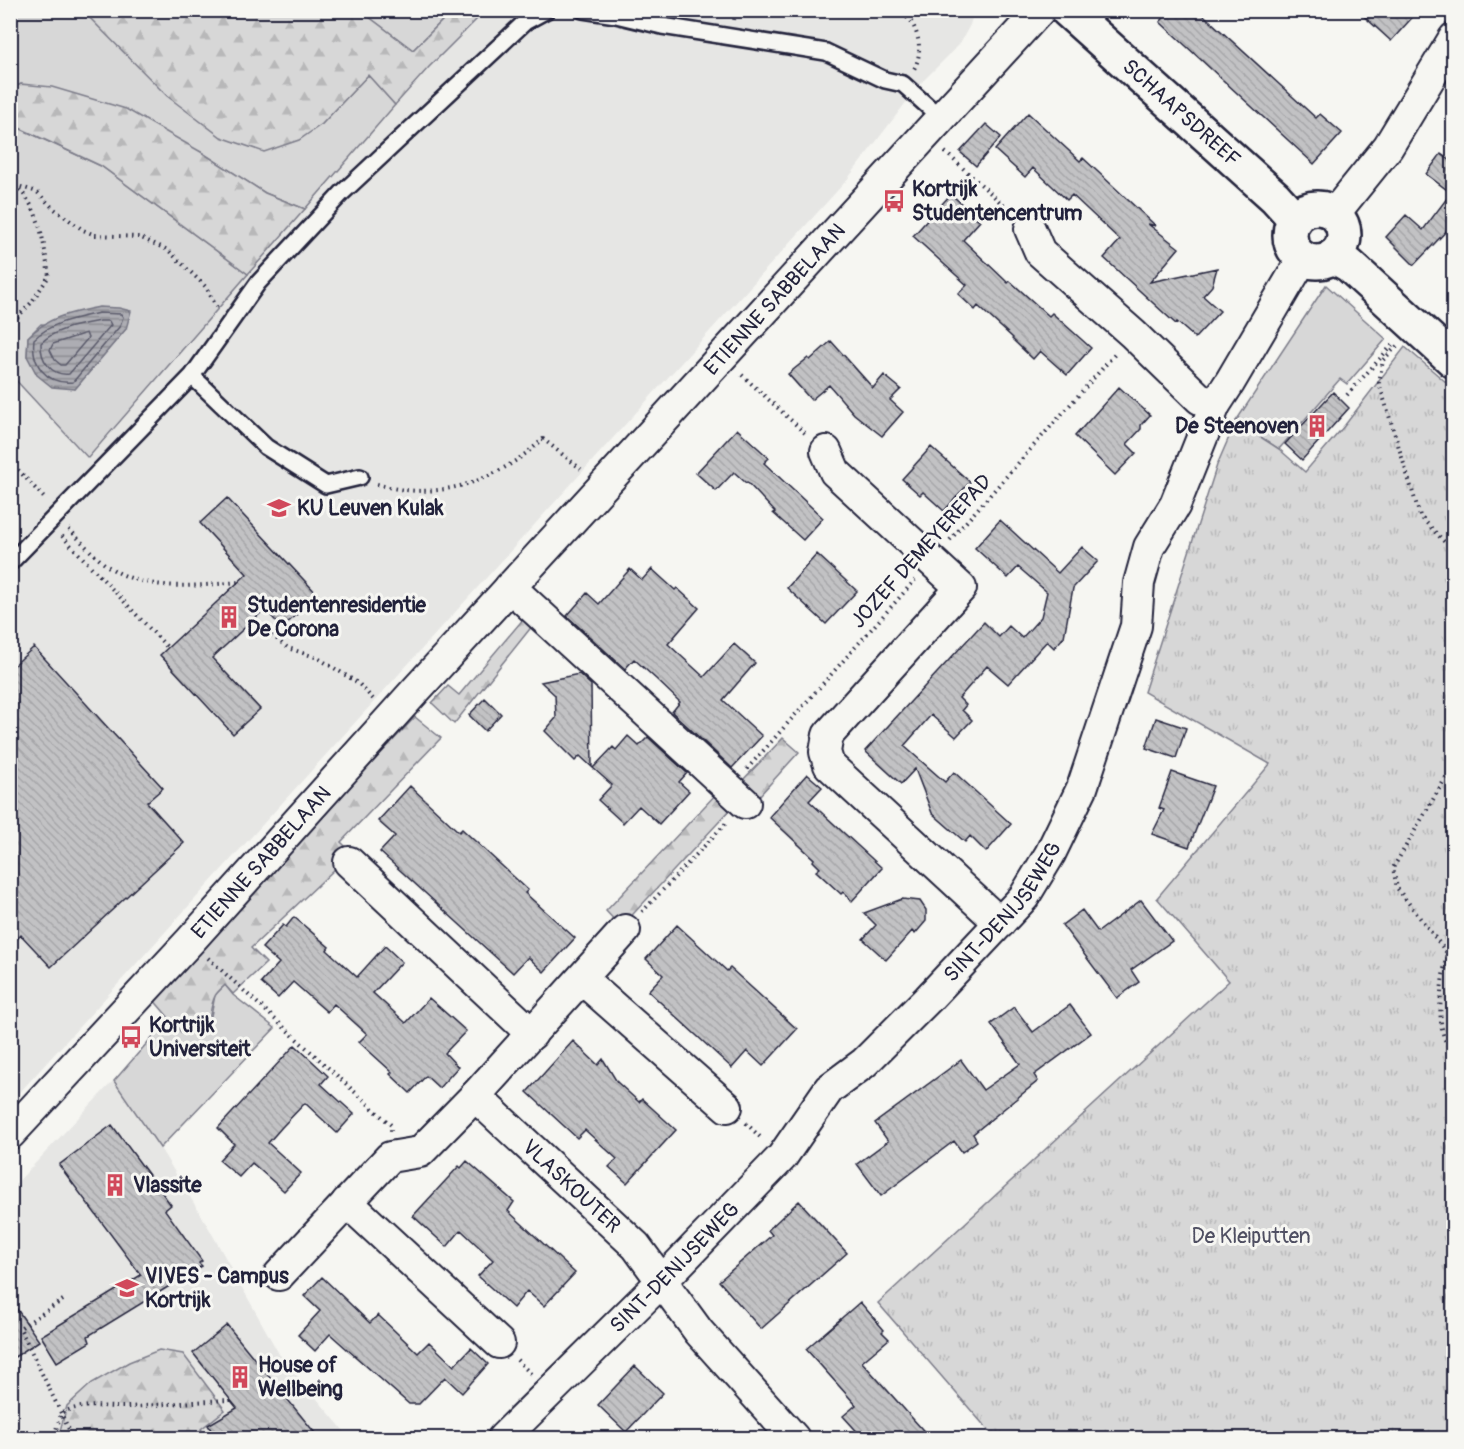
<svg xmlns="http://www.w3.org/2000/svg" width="1464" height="1449" viewBox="0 0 1464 1449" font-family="Pangolin,sans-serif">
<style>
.built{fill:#e6e6e4}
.grass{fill:#d7d7d7;stroke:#7c7c89;stroke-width:1.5;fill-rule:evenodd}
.forest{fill:url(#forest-firs);stroke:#7c7c89;stroke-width:1.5}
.park{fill:url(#park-tufts);stroke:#7c7c89;stroke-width:1.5}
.water{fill:url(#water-rules);stroke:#757583;stroke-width:1.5}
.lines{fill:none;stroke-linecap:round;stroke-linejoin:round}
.shore{stroke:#5a5a6b;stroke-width:1.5}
.building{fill:url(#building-back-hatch);stroke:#22223b;stroke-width:1.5}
.lane-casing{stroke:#22223b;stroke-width:20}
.street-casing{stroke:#22223b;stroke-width:34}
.secondary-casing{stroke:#22223b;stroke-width:38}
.path{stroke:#22223b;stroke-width:4;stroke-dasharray:1.5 4.5;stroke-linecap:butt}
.lane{stroke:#f6f6f2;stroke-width:15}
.street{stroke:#f6f6f2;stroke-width:30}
.secondary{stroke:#f6f6f2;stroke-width:33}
.labels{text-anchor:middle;stroke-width:6;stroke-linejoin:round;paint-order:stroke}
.street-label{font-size:21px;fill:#22223b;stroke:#f6f6f2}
.poi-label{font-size:21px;font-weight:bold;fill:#22223b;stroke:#f6f6f2;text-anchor:start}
.park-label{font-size:21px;fill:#4f4f62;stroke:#f6f6f2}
</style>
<defs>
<pattern id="forest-firs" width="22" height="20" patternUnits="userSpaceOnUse" patternTransform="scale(1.5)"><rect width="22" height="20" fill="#d7d7d7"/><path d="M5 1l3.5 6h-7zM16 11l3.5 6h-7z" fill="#b8b8b9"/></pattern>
<pattern id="park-tufts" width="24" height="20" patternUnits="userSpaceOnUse" patternTransform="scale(1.5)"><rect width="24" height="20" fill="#d7d7d7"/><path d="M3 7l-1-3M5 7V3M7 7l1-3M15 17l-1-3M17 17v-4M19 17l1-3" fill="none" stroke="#b8b8b9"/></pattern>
<pattern id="water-rules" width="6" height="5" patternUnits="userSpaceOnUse" patternTransform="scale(1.5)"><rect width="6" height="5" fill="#adadb3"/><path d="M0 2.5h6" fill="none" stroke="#8c8c93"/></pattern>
<pattern id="building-back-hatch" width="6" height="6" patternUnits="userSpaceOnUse" patternTransform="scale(1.5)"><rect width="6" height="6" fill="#c2c2c4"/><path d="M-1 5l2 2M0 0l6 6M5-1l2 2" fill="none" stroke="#a6a6a9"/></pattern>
</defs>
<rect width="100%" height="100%" fill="#f6f6f2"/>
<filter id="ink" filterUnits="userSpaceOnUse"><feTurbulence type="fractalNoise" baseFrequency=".0167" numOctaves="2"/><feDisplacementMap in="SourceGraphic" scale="12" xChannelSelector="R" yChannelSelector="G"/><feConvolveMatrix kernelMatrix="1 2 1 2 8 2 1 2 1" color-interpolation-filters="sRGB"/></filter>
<g filter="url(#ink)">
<path class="built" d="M485,11h489l-4,14 -11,20 -39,39 -74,97 -835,921v-727l77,83 341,-391z
M114,1080l46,68 46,75 73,131 71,84h-339l-1,-248z"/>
<path class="grass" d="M85,10l1,5 236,109 46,-49 27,30 -90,104 -40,-16 -64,-41 -180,-68 -10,5v-78z
M361,11h95l-6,2 -37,37z
M10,124l91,42 147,108 -160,184 -77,-83zM41,324l85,5 -51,60 -48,-33 1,-19z
M1326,285l60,54 -39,45 -7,-5 -61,70 -43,-28z
M225,985l8,10 42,33 -115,120 -46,-67 55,-63 13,15 28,-12 5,-26z"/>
<path class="forest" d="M85,11h276l52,39 37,-37 6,-2h29l-56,56 -34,38 -27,-30 -46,49 -23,16 -35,12 -43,-15 -54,-41 -81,-82z
M21,84l31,3 74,22 75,43 64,41 40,16 -57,65 -147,-108 -90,-42v-35z
M525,617l8,8 -79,99 -22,-21 16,-17 11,9z
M415,717l26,21 -100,104 11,11 -101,95 15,15 -33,31 -8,-9c-3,3 -8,7 -10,11 -10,20 3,40 -33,37l-30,-35z
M783,738l16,14 -39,43 -18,-14z
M717,793l14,16 -110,118 -15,-16z
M159,1350l24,4 42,56 -24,19 6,9h-41l-7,-5 -9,5h-92l9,-32 25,-23 37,-21z"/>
<path class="park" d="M1405,347l49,42 -1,1049h-458l-117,-135 351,-322 -72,-83 113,-134 -126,-72 73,-227 19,-44 43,28 26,23 40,-47z"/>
<path class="water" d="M99,307l20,1 12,3 -5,18 -51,60 -23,-2 -15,-12 -10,-19 1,-19c21,-21 43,-24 71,-30z"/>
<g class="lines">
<path class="shore" d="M99,313l22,1 2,3 -3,9 -47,56c-27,3 -42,-18 -39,-43 18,-17 42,-21 65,-26z
M100,321h9l2,4 -42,49c-18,2 -29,-14 -28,-31 15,-15 39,-18 59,-22z
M86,333l2,5 -23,27h-4l-6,-5 -5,-10 3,-6z"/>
</g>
<path class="building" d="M1171,10h27l118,108 4,-4 22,19 -28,31 -154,-142z
M1357,10h62l-28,31z
M1028,113l52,48 3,-3 73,68 -8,-2 31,24 -29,34 67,-14 -5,18 -9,10 17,15 -25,27 -18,-16 -1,2 -72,-66 16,-18 -48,-45 -5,5 -34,-32 -8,9 -30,-27z
M986,124l15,13 -25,29 -16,-14z
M1441,154l13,9v60l-40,42 -28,-28 20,-22 17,15 28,-37 -25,-19z
M951,194l29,27 -17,19 45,43 2,-2 39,35 3,-3 39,35 -24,27 -27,-24 -7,8 -21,-20 1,-1 -35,-32 -3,4 -17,-16 9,-9 -54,-49z
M831,341l42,47 11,-13 17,14 -11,11 13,12 -21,24 -28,-22 -25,-29 -18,15 -23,-26 20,-16 2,2z
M1119,387l31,28 -9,10v4l-14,15 9,9 -21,22 -40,-39z
M1333,392l16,16 -47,52 -17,-16z
M737,429l32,29 -5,5 59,55 -20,22 -30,-27 2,-1 -28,-30 -1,1 -12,-11 -18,19 -20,-18z
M931,447l39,35 -26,29 -21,-19 -3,3 -18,-16z
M227,498l91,97 -36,33 -17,-19 -53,49 48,51 -27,25 -73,-79 87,-81 -47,-51z
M1000,520l58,53 24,-26 16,14 -25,27 -9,49 -10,11 -7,-7 -39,43 -21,-18 -28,32 7,7 -4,5 10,10 -16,17 -25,-22 -27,31 41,36 9,-10 57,52 -25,28 -16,-16 -5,6 -33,-29 -17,-44 -14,15 -36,-33 119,-129 15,15 10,-11 13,12 19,-21 6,-25 -29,-25 -10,11 -33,-30z
M817,554l40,37 -31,33 -39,-36z
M630,569l12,11 10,-11 23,21 2,-2 22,20 -31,36 36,33 30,-33 21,19 -32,37 39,36 -30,32 -60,-56 8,-10 -24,-23 -22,-20 -9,10 -58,-53 20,-23 12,11z
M34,647l129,141 -16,14 37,41 -133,124 -30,-32 -11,11v-277z
M579,674l12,11 1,82 -12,-11 -5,5 -30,-30 11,-13 -1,-23 -14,-13z
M485,698l16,16 -16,17 -16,-16z
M1156,718l30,10 -10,30 -30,-10z
M628,736l11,10 9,-9 39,36 -8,9 10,9 -30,33 -20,-18 -16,17 -25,-23 14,-15 -19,-17 20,-21 3,3z
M1172,772l41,14 -24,61 -37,-13 12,-24 -5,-2z
M807,774l15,13 -13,14 73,67 -30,33 -9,-9 -2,2 -25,-23 4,-3 -7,-7 1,-2 -45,-42z
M410,786l49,46 3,-3 66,61 -3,3 50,45 -31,34 -16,-15 -15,16 -133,-121 15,-16 -17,-15z
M902,899l18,2 6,9v11l-11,13 -3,-3 -26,29 -23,-21 13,-14 -12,-12z
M1141,900l31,41 -41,29 8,12 -22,16 -55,-73 20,-15 16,22z
M294,917l35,30 -2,3 30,27 28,-31 17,16 -29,31 33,30 23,-25 37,33 -21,22 13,14 -19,21 -13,-12 -16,17 -20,-19 2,-2 -33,-30 8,-8 -33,-30 -7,8 -34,-30 -15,16 -17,-15 18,-20 -17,-15 21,-23 3,2z
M677,925l50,46 3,-3 67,61 -34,37 -16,-15 -15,17 -84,-77 15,-16 -17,-16z
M1070,1005l21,28 -57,42 4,6 -65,53 4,7 -15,11 -8,-11 -73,55 -24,-32 31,-23 -13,-18 86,-63 22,30 37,-26 -29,-40 23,-17 19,25z
M573,1041l25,24 5,-6 14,23 22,20 3,-3 34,31 -49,53 -18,-16 8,-8 -32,-29 -8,8 -50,-46z
M295,1045l33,31 -7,8 33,30 -17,19 -32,-30 -23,24 -14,16 33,30 -17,18 -32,-28 -13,14 -20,-17 15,-16 -16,-16z
M112,1125l59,80 -6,5 37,51 -3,2 3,3 -114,70 2,6 -33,20 -16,-26 100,-61 -82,-110z
M467,1161l47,41 -6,9 67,62 -31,33 -17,-15 -14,17 -35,-32 15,-16 -32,-30 -14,17 -34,-31 46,-50 2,2z
M799,1201l48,52 -86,76 -42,-48 53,-46 -4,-5z
M322,1277l48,46 8,-8 40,38 11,-11 25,24 17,-18 17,16 -26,29 -17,-16 -26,27h-10l-79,-70 -15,17 -17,-16 22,-24 -16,-15z
M10,1299l29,42 -29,19z
M860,1302l24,28 -2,2 7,7 -27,23 68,76h-67l-20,-22 13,-11 -50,-56z
M227,1325l92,113h-103l-8,-13 29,-17 -44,-55z
M635,1366l28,27 -37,39 -28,-27z"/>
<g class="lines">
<g class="lane-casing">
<path id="lane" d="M583,10l33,5 46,11 164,26 59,28 18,4 39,35
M192,376l74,71 60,38 34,-8
M10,563l182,-187 66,-93 84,-90 183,-171 22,-12"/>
</g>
<g class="street-casing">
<g id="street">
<path d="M1334,214l54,-67 66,-109"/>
<path d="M1030,229l10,23 93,82 67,65 15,6"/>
<path d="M826,451l9,21 126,116 -133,147 -3,17 4,13 171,158"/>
<path d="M510,587l235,216"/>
<path d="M349,862l183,172"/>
<path d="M583,980l144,127"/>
<path id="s1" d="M475,1096l161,150 63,86 95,106"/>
<path id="s2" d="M10,1134l180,-193 225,-250 625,-681"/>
<path d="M347,1202l152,141"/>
<path d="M279,1275l111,-118 30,-5 55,-56 150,-166"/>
<path id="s3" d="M503,1438l159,-157 120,-124 47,-68 35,-26 64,-64 96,-102 26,-43 32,-66 54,-162 3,-43 10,-36 26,-42 40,-100 15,-23 73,-124"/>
</g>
</g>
<g class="secondary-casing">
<g id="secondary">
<path id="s4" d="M1067,10l208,187 20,22"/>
<circle cx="1317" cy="235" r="27"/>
<path d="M1333,256l16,9 105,96"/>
</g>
</g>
<path class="path" d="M897,10c5,4 12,8 15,13 8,14 10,32 2,46
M734,20l2,-10
M945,152l65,59
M10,182c31,21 33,60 39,94l-18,27 -21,22
M15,185l22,7 16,16 30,22 12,5 44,2 29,13 38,37 11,21
M1397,346l-14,14 -4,23 41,133 34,36
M742,375l65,60
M1347,395l48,-53
M10,461l36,39
M377,484c60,19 121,-3 166,-45l38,30
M69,529c12,12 24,26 37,36 39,28 89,21 133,17
M62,536l106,112
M950,540l166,-187
M253,620l35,28 30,10 40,25 15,16
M747,769l168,-189
M1454,769l-9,10 -52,89 4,20 50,65c-5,25 -15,82 7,100
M642,912l85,-90
M208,958l183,167v6
M746,1123l16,16
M63,1300l-43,28 53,110
M517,1360l14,14
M49,1438l7,-8 5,-17c23,-11 44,-5 68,-6 34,-2 68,-6 102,-7"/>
<use href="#lane" class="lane"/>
<use href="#street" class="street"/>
<use href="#secondary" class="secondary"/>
</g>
</g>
<defs>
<g id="bus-bare" transform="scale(1.8)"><path d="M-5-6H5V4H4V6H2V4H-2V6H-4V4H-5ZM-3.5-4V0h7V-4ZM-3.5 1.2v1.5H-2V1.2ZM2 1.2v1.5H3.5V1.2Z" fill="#d1495b" stroke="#f6f6f2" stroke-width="2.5" paint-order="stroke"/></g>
<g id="building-bare" transform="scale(1.8)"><path d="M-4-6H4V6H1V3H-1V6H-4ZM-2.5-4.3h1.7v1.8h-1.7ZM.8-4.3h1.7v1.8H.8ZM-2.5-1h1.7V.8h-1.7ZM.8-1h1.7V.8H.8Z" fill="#d1495b" stroke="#f6f6f2" stroke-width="2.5" paint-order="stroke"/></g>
<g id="university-bare" transform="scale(1.8)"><path d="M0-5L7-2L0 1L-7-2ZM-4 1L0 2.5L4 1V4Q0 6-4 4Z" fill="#d1495b" stroke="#f6f6f2" stroke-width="2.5" paint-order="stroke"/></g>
</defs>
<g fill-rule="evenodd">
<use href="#bus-bare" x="894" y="201"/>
<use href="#building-bare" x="1317" y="426"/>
<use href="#university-bare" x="279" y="508"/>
<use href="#building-bare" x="229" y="617"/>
<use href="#bus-bare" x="131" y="1037"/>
<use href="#building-bare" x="115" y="1185"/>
<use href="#university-bare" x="127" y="1288"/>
<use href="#building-bare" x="240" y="1377"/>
</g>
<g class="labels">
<g class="street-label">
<text dy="7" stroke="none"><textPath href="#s4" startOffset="154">SCHAAPSDREEF</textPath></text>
<text dy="7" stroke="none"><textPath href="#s2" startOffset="1132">ETIENNE SABBELAAN</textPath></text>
<text transform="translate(921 551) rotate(-48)" y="7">JOZEF DEMEYEREPAD</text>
<text dy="7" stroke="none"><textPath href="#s2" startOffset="370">ETIENNE SABBELAAN</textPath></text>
<text dy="7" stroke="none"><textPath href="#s3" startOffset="728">SINT-DENIJSEWEG</textPath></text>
<text dy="7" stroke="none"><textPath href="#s1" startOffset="132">VLASKOUTER</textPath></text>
<text dy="7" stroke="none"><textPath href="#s3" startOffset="242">SINT-DENIJSEWEG</textPath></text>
</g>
<g class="poi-label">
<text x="912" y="196">Kortrijk<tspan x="912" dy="24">Studentencentrum</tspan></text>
<text x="1299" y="433" text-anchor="end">De Steenoven</text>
<text x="297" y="515">KU Leuven Kulak</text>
<text x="247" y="612">Studentenresidentie<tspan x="247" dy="24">De Corona</tspan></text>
<text x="149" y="1032">Kortrijk<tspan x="149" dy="24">Universiteit</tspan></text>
<text x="133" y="1192">Vlassite</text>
<text x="145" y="1283">VIVES - Campus<tspan x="145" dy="24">Kortrijk</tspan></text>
<text x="258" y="1372">House of<tspan x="258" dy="24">Wellbeing</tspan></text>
</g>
<g class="park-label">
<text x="1251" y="1243">De Kleiputten</text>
</g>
</g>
<rect width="1464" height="1449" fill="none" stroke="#f6f6f2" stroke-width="36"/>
<rect x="18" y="18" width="1428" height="1413" fill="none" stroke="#22223b" stroke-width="2" filter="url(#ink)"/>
</svg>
